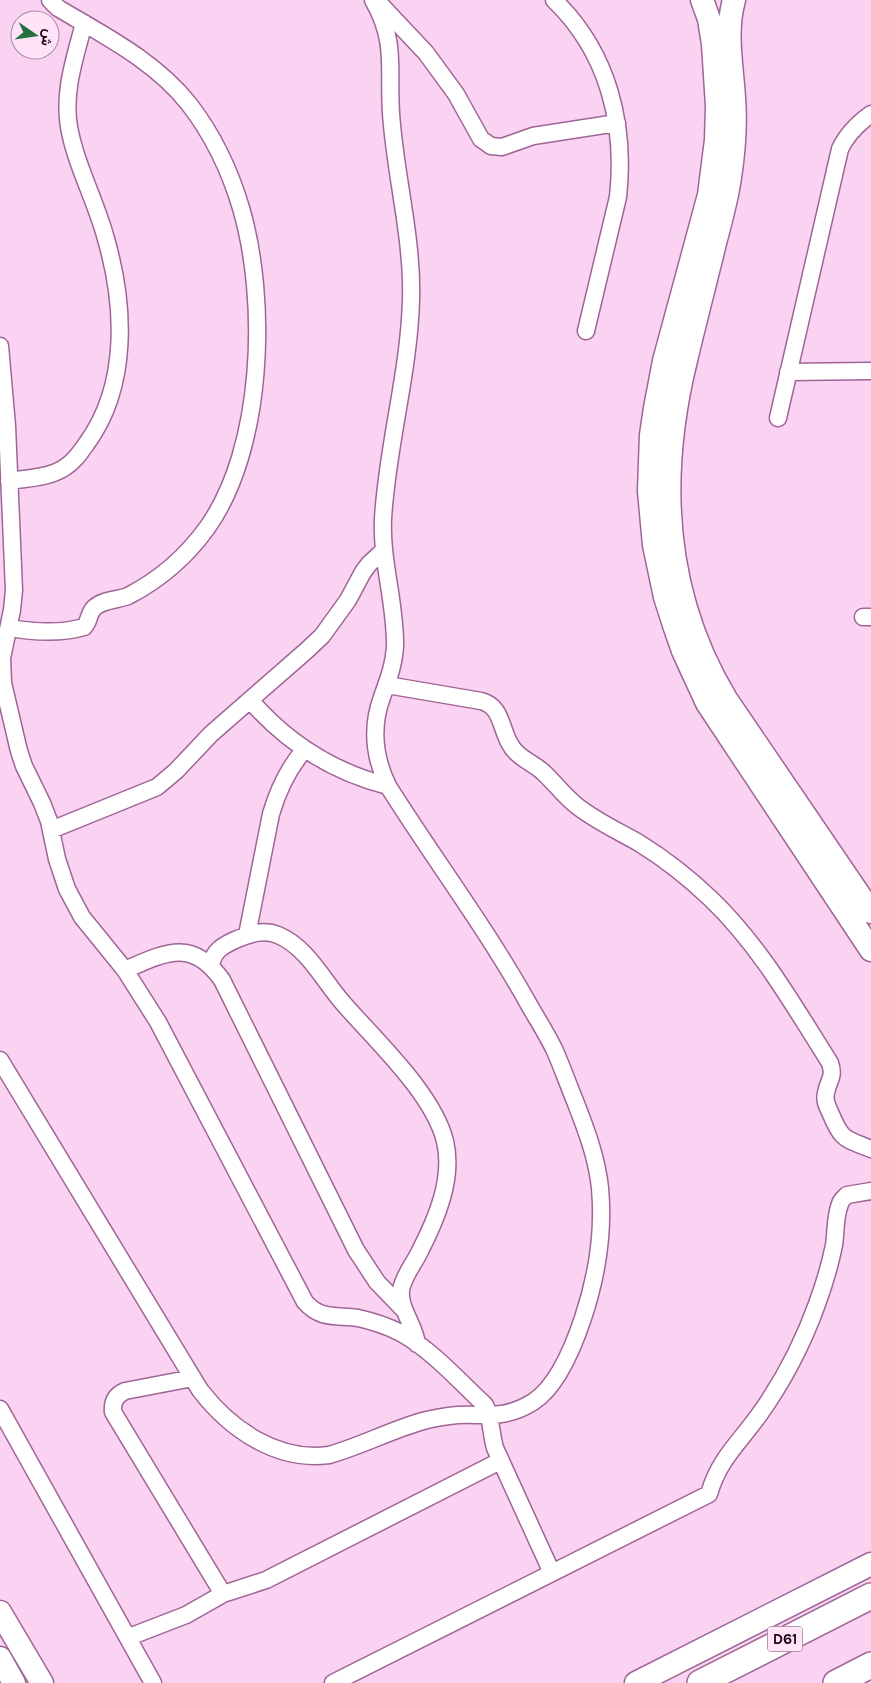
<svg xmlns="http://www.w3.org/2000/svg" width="871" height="1683" viewBox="0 0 871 1683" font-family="Karla,Vazirmatn,sans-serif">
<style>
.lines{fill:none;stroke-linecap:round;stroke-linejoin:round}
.street-casing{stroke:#a06596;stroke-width:19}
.secondary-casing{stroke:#a06596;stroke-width:25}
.primary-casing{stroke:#a06596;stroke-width:28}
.street{stroke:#fff;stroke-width:16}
.secondary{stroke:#fff;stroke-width:22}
.primary{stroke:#fff;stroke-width:25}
.labels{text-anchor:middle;stroke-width:5;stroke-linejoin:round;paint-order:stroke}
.shield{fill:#ffe4f9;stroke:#5f485c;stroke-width:1}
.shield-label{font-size:15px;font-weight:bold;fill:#1b0518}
</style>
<rect width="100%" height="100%" fill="#fad2f2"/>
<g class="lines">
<g class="street-casing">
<path id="street" d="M554,0c54,52 72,124 64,197l-32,134
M379,3l47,50 30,41 25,45 10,7 11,1 31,-11 84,-13
M0,346l7,80 7,164 -2,20 -10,48 1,25 16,68 5,15 18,37 7,18 8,38 10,30 15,28 43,53 33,52 147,280c16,18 31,13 53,16 14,3 29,8 43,15 32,18 57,47 84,72 6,11 6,29 10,43l57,125
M788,372l83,-1
M778,418l62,-269c7,-15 17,-25 31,-35
M9,481c19,-3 39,-3 55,-13 10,-6 16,-15 23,-25 42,-58 38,-138 19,-204 -10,-38 -30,-73 -37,-112 -6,-36 6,-69 15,-104
M863,617h8
M9,628c24,4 51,6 75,-1 6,-6 4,-14 11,-20 8,-7 23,-7 33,-11 31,-16 58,-39 79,-68 57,-80 61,-228 34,-320 -11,-37 -28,-73 -52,-104 -34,-43 -84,-68 -131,-96l-8,-8
M387,685l94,16c25,6 18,37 37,53 8,7 17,11 25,18 12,11 21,24 34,34 19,15 41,25 62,37 26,16 50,35 72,56 49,47 83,107 119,164 5,15 -2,17 -4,30 -2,7 1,13 4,19 12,29 14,26 41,37
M250,700c38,44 83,72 138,86
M51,830l106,-43 19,-16 35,-37 95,-83 16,-15 26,-36 15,-28 6,-8 14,-13
M247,935l24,-121c7,-24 17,-45 33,-64
M211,966c2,-15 11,-20 24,-26 14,-6 28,-11 43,-5 29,12 45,45 65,68 32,37 90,90 102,138 9,38 -9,79 -26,112 -6,12 -16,24 -18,37 -2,19 14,35 16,54
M125,970c39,-17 67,-33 97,10l134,270 21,32 27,28
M0,1060l200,330c30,39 77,72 129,65 32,-9 62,-25 94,-34 11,-3 23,-5 35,-6 29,-1 48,4 75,-13 25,-16 41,-57 50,-84 14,-42 21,-86 17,-130 -3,-30 -14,-59 -25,-87 -7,-17 -13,-34 -20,-50 -8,-17 -18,-32 -27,-48 -42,-75 -94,-144 -140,-217 -14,-29 -17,-59 -6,-89 6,-17 12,-32 13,-50 1,-43 -14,-85 -12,-128 4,-73 26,-145 28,-219 2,-62 -16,-125 -20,-187 -3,-45 6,-71 -18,-113
M193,1378l-68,13c-9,4 -13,11 -12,21l110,182
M0,1409l153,274
M129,1637l57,-22 37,-21 43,-14 234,-119
M333,1683l376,-189c10,-35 30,-51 50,-79 25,-35 44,-72 58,-111 7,-19 13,-39 17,-59 2,-13 1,-29 6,-41 1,-4 4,-6 7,-9l24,-4"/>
</g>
<g class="secondary-casing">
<path id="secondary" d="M702,0l7,19 4,25 4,62 -1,34 -7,55 -45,166 -9,47 -4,27 -2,56 5,54 11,52 10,31 8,23 24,52 164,247
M734,0c-9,32 -2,65 0,98 2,26 0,53 -4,79 -3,23 -10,46 -16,70 -9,37 -19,75 -28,113 -29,118 -23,234 40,339l145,213
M0,1612l42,71
M0,1658l14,25
M636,1683l235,-119"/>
</g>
<g class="primary-casing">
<path id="primary" d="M700,1683l171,-87
M836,1683l35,-18"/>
</g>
<use href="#street" class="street"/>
<use href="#secondary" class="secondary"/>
<use href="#primary" class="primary"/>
</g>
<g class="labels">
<rect class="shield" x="767.5" y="1626.5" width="35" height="25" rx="4"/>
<g class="shield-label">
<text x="785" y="1644">D61</text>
</g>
</g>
<g transform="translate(35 35) rotate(103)"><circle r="24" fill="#ffe4f9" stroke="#a48b9f"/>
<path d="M0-4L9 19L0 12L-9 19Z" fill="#217141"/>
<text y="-8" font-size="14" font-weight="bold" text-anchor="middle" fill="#1b0518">ش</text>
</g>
</svg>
